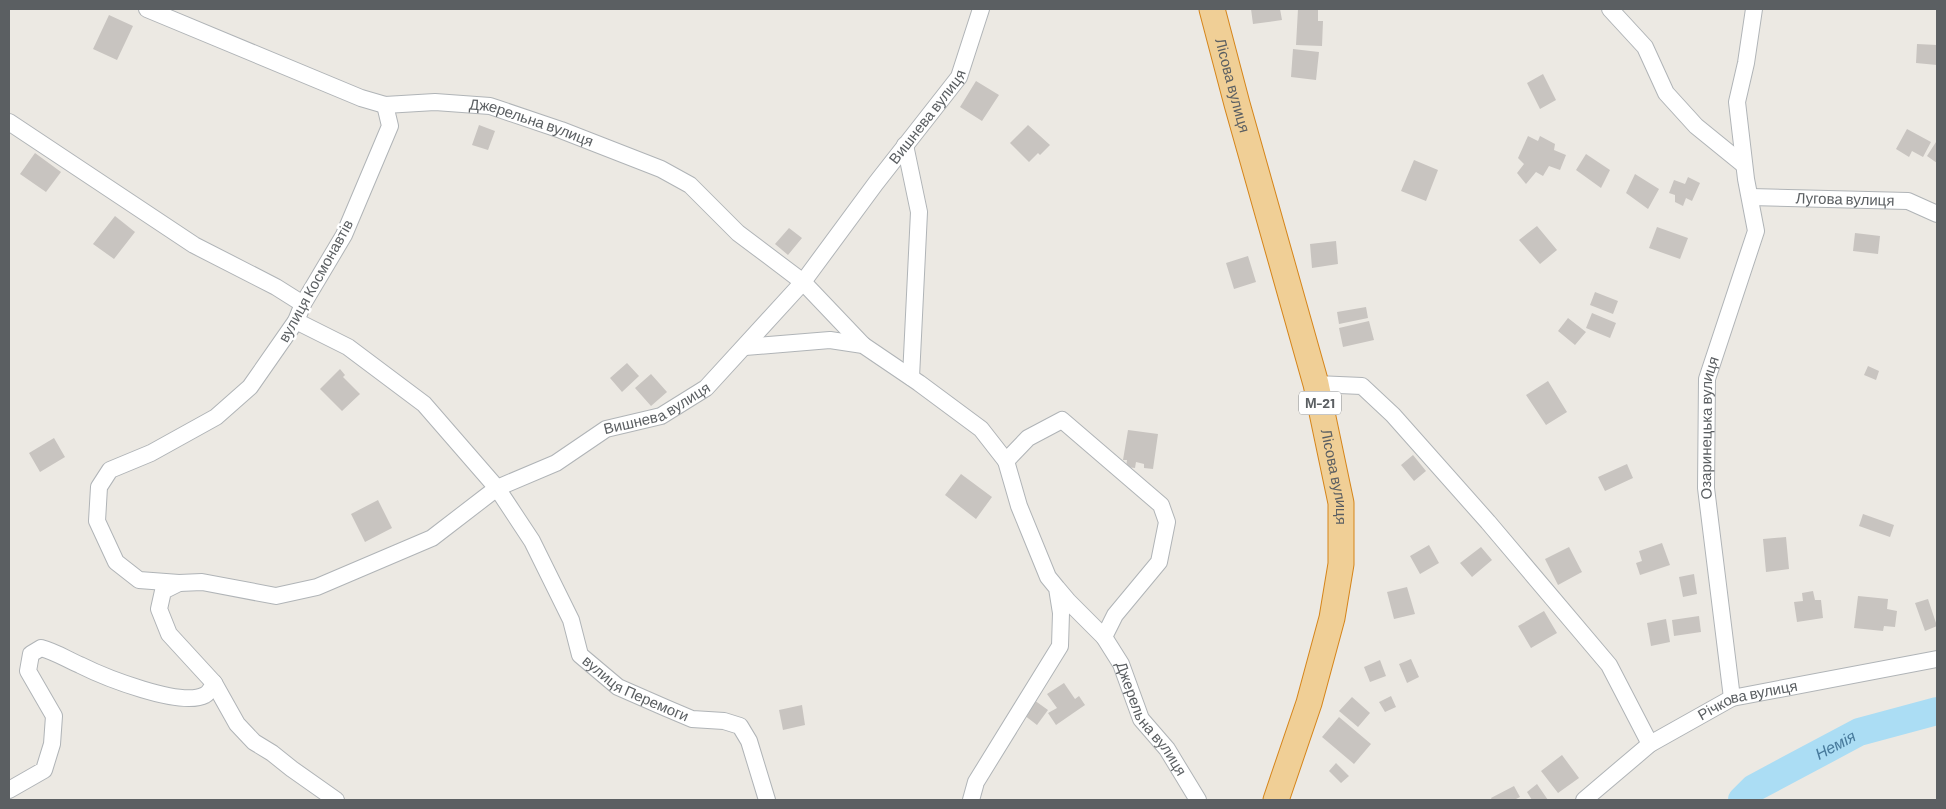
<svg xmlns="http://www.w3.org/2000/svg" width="1946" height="809" viewBox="0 0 1946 809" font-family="Barlow,sans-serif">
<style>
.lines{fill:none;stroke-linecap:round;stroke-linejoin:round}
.river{stroke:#abddf4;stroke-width:28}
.building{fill:#c8c4c0}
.minor-casing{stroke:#b0b4b7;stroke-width:18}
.highway-casing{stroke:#d5851b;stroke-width:27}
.minor{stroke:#fff;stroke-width:16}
.highway{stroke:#f0cf96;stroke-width:25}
.labels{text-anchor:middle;stroke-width:5;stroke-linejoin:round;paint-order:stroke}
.shield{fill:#fff;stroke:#8c8f91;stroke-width:1}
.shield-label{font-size:14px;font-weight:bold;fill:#5b5f62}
.street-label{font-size:15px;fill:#5b5f62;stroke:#fff}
.water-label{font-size:16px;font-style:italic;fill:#477a9c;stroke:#fff}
</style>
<rect width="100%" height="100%" fill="#ece9e3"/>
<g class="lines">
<path class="river" id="s1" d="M1742,800l12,-12 105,-56 78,-21"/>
</g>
<path class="building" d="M1251,9h29l2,11 -29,4z
M1298,9h20v12h5l-1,25 -26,-1z
M109,15l24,11 -16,34 -24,-11z
M1917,44l20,1v20l-21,-2z
M1293,49l26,3 -3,28 -25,-3z
M1543,74l13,26 -16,9 -13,-26z
M976,81l23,14 -17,26 -22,-14z
M479,125l16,6 -7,19 -16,-5z
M1028,125l22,20 -10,10 -2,-2 -9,9 -19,-19z
M1907,129l24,13 -8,15 -11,-6 -3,6 -13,-8z
M1528,136l10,5 2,-5 15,8 -1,6 12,5 -6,15 -11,-4 -6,10 -7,-4 -10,12 -9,-11 7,-9 -6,-6z
M1936,142l1,1v20l-10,-7z
M35,153l26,19 -15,20 -26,-18z
M1586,154l24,16 -9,18 -25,-18z
M1414,160l24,10 -12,31 -25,-10z
M1635,174l24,15 -11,20 -22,-16z
M1688,177l12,6 -8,18 -6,-3 -3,8 -8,-4v-7l-6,-2 5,-13 11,4z
M115,216l20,16 -21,27 -21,-15z
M1537,226l20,24 -17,14 -21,-24z
M1657,227l31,11 -8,21 -31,-11z
M789,228l13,10 -14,17 -13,-11z
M1855,233l25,3 -2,18 -25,-3z
M1336,241l2,23 -26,4 -2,-24z
M1248,256l8,26 -22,7 -8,-26z
M1595,292l23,9 -5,13 -23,-9z
M1366,307l2,11 -29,6 -2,-12z
M1592,313l24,10 -6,15 -24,-10z
M1568,318l18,14 -11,13 -17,-14z
M1369,321l5,19 -31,7 -4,-19z
M627,363l12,13 -17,16 -12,-14z
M1868,366l11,5 -3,9 -12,-5z
M340,369l5,6 -2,2 17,17 -18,17 -22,-22z
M651,374l16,18 -16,14 -16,-18z
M1548,381l19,31 -21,13 -20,-30z
M1128,430l30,4 -5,35 -9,-1v-4l-8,-2 -1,6 -9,-1 1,-7h-4z
M54,438l11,19 -25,15 -11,-19z
M1413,455l13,16 -12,10 -13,-16z
M1627,464l6,14 -28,13 -7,-14z
M961,474l31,23 -16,22 -31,-24z
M378,500l14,28 -27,14 -14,-28z
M1863,514l31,11 -4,12 -31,-11z
M1786,537l3,32 -23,3 -3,-33z
M1662,543l8,22 -30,10 -4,-12 6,-2 -3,-10z
M1429,545l10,18 -19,11 -10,-18z
M1481,547l11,13 -20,17 -12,-14z
M1569,547l13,25 -24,13 -13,-26z
M1694,574l3,20 -14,3 -4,-20z
M1407,587l8,27 -21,5 -7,-27z
M1813,591l2,9h6l2,18 -26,4 -3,-20 9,-1 -1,-8z
M1858,596l30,3 -1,10 10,2 -2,16 -11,-1 -1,5 -29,-3z
M1928,599l9,27 -12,5 -10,-28z
M1544,611l13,22 -26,15 -13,-22z
M1699,616l2,16 -27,4 -2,-16z
M1666,619l4,23 -19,4 -4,-23z
M1411,659l8,18 -12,6 -8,-19z
M1380,660l6,16 -16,6 -6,-15z
M1064,683l11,16 4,-3 6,9 -29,20 -8,-12 9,-5 -10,-14z
M1391,696l5,11 -11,5 -6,-10z
M1352,697l18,16 -12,14 -19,-16z
M1034,700l14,10 -11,15 -13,-10z
M802,705l3,20 -22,5 -4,-20z
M1339,717l32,27 -17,20 -32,-27z
M1562,755l17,23 -21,15 -17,-22z
M1336,763l13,13 -8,7 -12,-12z
M1537,784l11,16h-16l-5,-8z
M1514,786l6,11 -6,3h-22l-1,-2z"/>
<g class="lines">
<g class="minor-casing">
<g id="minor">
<path id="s2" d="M147,9l214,89 24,7 50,-3 55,4 71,24 100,39 29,16 48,48 65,49 60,63"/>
<path d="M1610,9l35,38 21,46 30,33 48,39"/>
<path id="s3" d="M385,105l5,21 -46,109 -41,69 -7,17 -46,66 -34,30 -65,36 -41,17 -11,17 -2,34 19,41 23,18 40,3 23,-1 74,14 41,-9 115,-49 65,-50 59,-25 50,-34 55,-13 45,-28 97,-106 73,-99 83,-106 22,-68"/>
<path d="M9,122l185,123 82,42 27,17"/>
<path d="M905,145l14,67 -8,165"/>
<path id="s4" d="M1750,197l158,4 29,13"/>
<path id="s5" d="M296,321l52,26 76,57 73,84 35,53 39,79 9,35 38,32 48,21 26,11 32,2 16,5 9,15 18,59"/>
<path d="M745,347l85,-7 33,5 56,38 62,46 25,32"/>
<path d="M1316,384l46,2 31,29 95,107 121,143 41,79"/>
<path id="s6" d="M1104,637l17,27 20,55 26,30 31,51"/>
<path d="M214,683l23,41 17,18 18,11 20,16 44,31"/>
<path id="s7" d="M1732,698l-26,-210 1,-109 49,-148 -10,-52 -9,-77 9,-39 8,-54"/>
<path d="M9,790l35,-20 8,-26 2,-28 -26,-45 3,-17 10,-6c15,4 25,11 39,17 24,12 101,43 125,30 4,-2 7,-8 9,-12l-45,-49 -10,-25 4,-18 16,-8"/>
<path d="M971,800l5,-18 84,-136 1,-33 -4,-25 -9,-11 -29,-71 -13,-45 22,-23 34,-18 99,85 6,17 -8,40 -44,53 -11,22 -36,-36 -11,-13"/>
<path id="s8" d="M1584,800l66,-56 82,-46 205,-39"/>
</g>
</g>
<g class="highway-casing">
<g id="highway">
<path id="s9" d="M1212,9l25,95 79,280 25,119v61l-9,54 -23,85 -33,97"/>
</g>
</g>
<use href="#minor" class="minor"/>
<use href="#highway" class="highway"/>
</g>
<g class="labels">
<rect class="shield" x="1299" y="391.5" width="42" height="23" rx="4"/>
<g class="shield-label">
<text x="1320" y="408">М-21</text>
</g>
<g class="street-label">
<text dy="5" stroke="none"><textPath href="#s9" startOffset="79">Лісова вулиця</textPath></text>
<text dy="5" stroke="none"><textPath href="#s3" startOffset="1584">Вишнева вулиця</textPath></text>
<text dy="5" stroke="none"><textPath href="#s2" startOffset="406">Джерельна вулиця</textPath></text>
<text dy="5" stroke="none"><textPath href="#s4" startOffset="95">Лугова вулиця</textPath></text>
<text transform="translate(316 281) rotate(-61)" y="5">вулиця Космонавтів</text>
<text dy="5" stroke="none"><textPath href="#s3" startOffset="1179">Вишнева вулиця</textPath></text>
<text dy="5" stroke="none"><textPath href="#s7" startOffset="272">Озаринецька вулиця</textPath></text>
<text dy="5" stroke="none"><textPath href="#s9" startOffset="484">Лісова вулиця</textPath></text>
<text dy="5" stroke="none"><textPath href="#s5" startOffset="518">вулиця Перемоги</textPath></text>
<text dy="5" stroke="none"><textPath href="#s8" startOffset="195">Річкова вулиця</textPath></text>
<text dy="5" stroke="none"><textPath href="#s6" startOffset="95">Джерельна вулиця</textPath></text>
</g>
<g class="water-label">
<text dy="6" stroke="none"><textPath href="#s1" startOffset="109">Немія</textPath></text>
</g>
</g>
<rect width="1946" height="809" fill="none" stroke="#5b5f62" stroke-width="20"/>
</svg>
